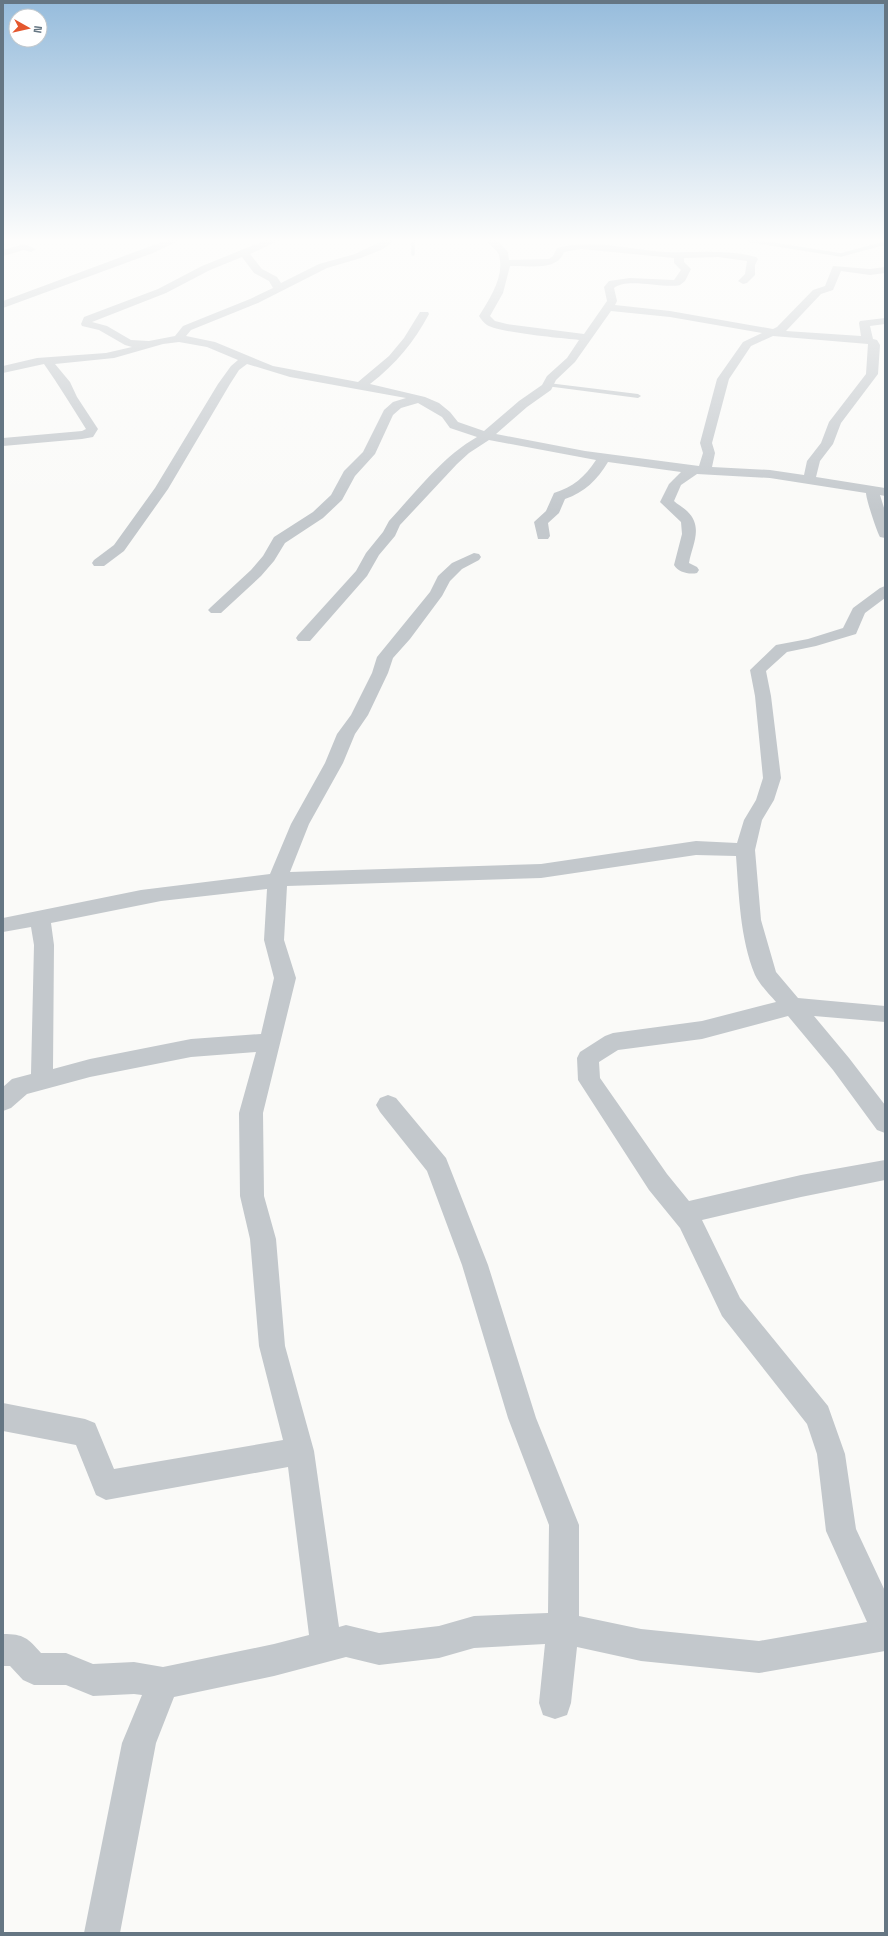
<svg xmlns="http://www.w3.org/2000/svg" width="888" height="1936" viewBox="0 0 888 1936" font-family="'Space Grotesk',sans-serif">
<style>
.lines{fill:none;stroke-linecap:round;stroke-linejoin:round}
.stream{stroke:#bbc7cb;stroke-width:3.5}
.lane{fill:#c3c8cc;fill-rule:evenodd}
.street{fill:#c3c8cc;fill-rule:evenodd}
</style>
<rect width="100%" height="100%" fill="#fafaf8"/>
<g class="lines">
<path class="stream" d="M413,240v14
M747,240l94,15 44,-12"/>
<path class="lane" d="M548,383l90,11 3,2 -3,2 -92,-12v-2z"/>
<path class="street" d="M167,240h13l-27,13 -150,55v-7z
M266,240h14l-30,14 12,15 15,8 4,6 38,-19 36,-10 29,-14h11l-12,9 -22,9 -34,10 -69,35 -67,27 -5,6 29,6 58,24 85,16 31,-26 15,-18 16,-26h8l1,2c-15,28 -33,50 -59,70l55,13 14,6 11,9 8,10 26,9 35,-30 23,-16 5,-9 20,-18 12,-18c-19,-2 -78,-7 -92,-15 -3,-2 -6,-6 -8,-9 11,-18 26,-40 20,-61 -2,-6 -10,-9 -12,-15h10l11,12 1,8 40,-1 4,-3 4,-8c38,-10 71,2 108,4 31,1 61,-3 91,5l2,2 -3,6v10l-8,8 -4,1 -5,-3 7,-7 2,-13 -29,-4 -34,1v4l7,7 -6,12 -5,4c-17,4 -53,-8 -66,3l3,13 -2,4 55,6 103,18 4,-2 36,-37 12,-4 8,-20 37,3 15,-2v6l-15,2 -29,-4 -8,19 -12,4 -35,37 75,5 -2,-13 1,-2 25,-3v6l-15,2 3,13 4,1 3,5 -2,29 -37,49 -8,21 -13,17 -4,16 69,11v8l-5,-1 5,16v27l-5,-1c-3,-5 -14,-38 -14,-44l-96,-15 -73,-4 -16,11 -7,16c4,4 9,6 13,10 17,16 5,34 2,52l8,4 2,3 -2,3c-8,2 -19,-1 -23,-8l8,-31 -1,-12 -21,-20 9,-18 12,-12 -73,-10c-11,18 -23,30 -43,37l-6,14 -11,10 2,13 -2,3h-10l-4,-17 12,-11 8,-18c19,-6 31,-16 42,-33l-107,-20 -20,13 -12,11 -57,61 -5,11 -16,19 -12,21 -57,65h-12l-2,-3 2,-3 58,-64 10,-18 17,-21 6,-11c27,-29 53,-64 88,-84l-27,-9 -8,-11 -24,-14 -17,5 -8,7 -18,39 -20,22 -13,24 -19,18 -38,25 -11,18 -13,15 -40,37h-10l-3,-3 3,-3 40,-37 12,-14 11,-19 39,-25 18,-17 13,-24 19,-19 21,-42 9,-8 13,-4 -116,-21 -43,-13 -8,6 -9,14 -62,105 -44,62 -20,15h-10l-2,-3 2,-3 20,-15 41,-57 63,-104 13,-18 7,-6 -31,-13 -28,-5 -16,2 -49,14 -59,6 15,18 7,15 21,32 -5,8 -11,2 -79,7v-8l79,-7 4,-2c-14,-22 -27,-44 -42,-65l-41,9v-7l34,-8 69,-5 26,-6 -7,-2 -26,-15 -17,-4 -1,-2 3,-7 74,-28 44,-23zM581,249l93,9v5l7,7 -7,10 -44,-2 -21,3 -5,6 3,14 -23,33 -77,-10 -12,-3 -5,-5 13,-23 7,-27c18,-1 47,6 54,-14zM242,257l12,16 15,8 4,7 -23,11 -67,27 -8,10 -26,5 -18,-1 -24,-14 -15,-4 74,-29 44,-23zM611,311l59,6 92,16 -19,9 -26,37 -17,64 3,10 -4,13 -114,-15 -89,-17 31,-27 24,-17 5,-10 19,-18zM773,336l95,8 -2,30 -37,48 -8,21 -14,18 -3,14 -34,-5 -58,-3 3,-14 -3,-10 17,-64 22,-33z
M24,244l12,5 -5,3 -7,-2 -21,6v-6z
M474,553l5,1 2,3 -2,3 -17,9 -12,12 -8,15 -32,43 -17,19 -5,15 -20,42 -13,19 -12,29 -34,61 -19,48 251,-8 155,-23 41,2 7,-23 12,-20 7,-22 -8,-82 -5,-26 26,-25 32,-6 35,-11 10,-20 27,-20 5,-2v12l-20,15 -9,21 -40,12 -29,6 -21,19 5,25 10,82 -7,22 -12,20 -7,30 6,70 15,52 22,26 87,8v16l-71,-6 35,42 36,47v28l-8,-3 -44,-60 -45,-54 -86,23 -84,11 -19,12 1,16 67,96 22,27 112,-26 84,-15v20l-84,17 -99,23 38,78 88,108 17,48 11,75 29,62v60l-126,22 -118,-12 -64,-14 -6,56 -4,12 -12,4 -12,-4 -4,-12 6,-59 -71,4 -35,10 -60,7 -33,-8 -72,19 -100,21 -18,46 -36,190h-36l38,-190 20,-48 -8,-1 -41,2 -27,-11h-32l-11,-5 -13,-14h-7v-32c21,0 25,4 38,19h25l27,11 41,-2 29,5 111,-23 35,-9 -21,-168 -182,33 -10,-5 -20,-50 -73,-14v-28l82,16 10,4 19,46 169,-29 -24,-94 -9,-107 -10,-43 -1,-83 17,-61 -65,5 -101,20 -63,17 -16,14 -8,3v-24l9,-8 19,-5 3,-129 -3,-18 -28,5v-14l138,-28 129,-16 21,-50 34,-61 12,-29 14,-19 21,-42 5,-16 53,-65 8,-16 14,-13zM696,855l40,1c3,40 4,82 19,119 5,10 14,19 21,27l-74,19 -89,12 -8,3 -25,16 -3,6 1,22 71,110 31,38 42,88 85,108 10,30 9,77 41,91 -108,19 -118,-12 -62,-13v-91l-43,-107 -48,-153 -42,-107 -50,-60 -8,-3 -8,3 -4,7 4,7 47,59 35,94 46,153 41,107 -1,88 -74,3 -35,10 -60,7 -33,-8 -7,2 -25,-176 -29,-105 -9,-107 -12,-43 -1,-83 33,-135 -12,-38 3,-54 254,-8zM267,889l-3,51 10,38 -13,56 -70,5 -101,20 -37,10 1,-124 -3,-22 110,-22z"/>
</g>
<linearGradient id="sky" x2="0" y2="1"><stop stop-color="#96bcdc"/><stop offset="0.47" stop-color="#fdfdfc"/><stop offset="1" stop-color="#fdfdfc" stop-opacity="0"/></linearGradient>
<rect width="888" height="511" fill="url(#sky)"/>
<rect width="888" height="1936" fill="none" stroke="#657683" stroke-width="8"/>
<g transform="translate(28 28) rotate(98)"><circle r="19" fill="#ffffff" stroke="#c1c8cd"/>
<path d="M0-3L7 15L0 10L-7 15Z" fill="#e4572e"/>
<text y="-6" font-size="11" font-weight="bold" text-anchor="middle" fill="#657683">N</text>
</g>
</svg>
